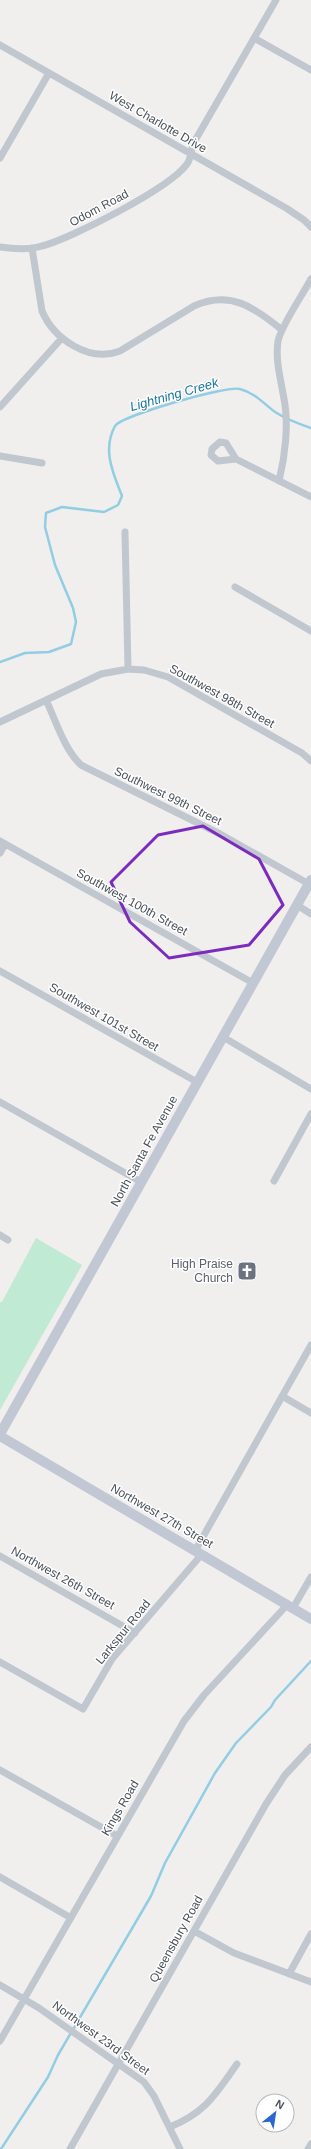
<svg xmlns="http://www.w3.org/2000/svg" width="311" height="2149" viewBox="0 0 311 2149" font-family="Arial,sans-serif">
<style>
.green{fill:#c0ead4}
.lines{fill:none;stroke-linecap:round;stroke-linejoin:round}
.stream{stroke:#91cde3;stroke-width:2.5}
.street{stroke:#c0c7cf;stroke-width:7}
.secondary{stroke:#c1c8d3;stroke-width:10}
.marked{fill:none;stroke:#7b2cbf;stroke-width:3;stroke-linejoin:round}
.labels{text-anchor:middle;stroke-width:3;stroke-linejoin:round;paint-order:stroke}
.street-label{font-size:12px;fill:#48505a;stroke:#fff}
.worship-label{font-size:12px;fill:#5b616d;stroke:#fff;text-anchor:end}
.water-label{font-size:13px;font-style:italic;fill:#19779c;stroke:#fff}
</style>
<rect width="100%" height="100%" fill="#f1eeee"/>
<path class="green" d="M36,1238l46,27 -82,145v-108h2z"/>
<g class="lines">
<path class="stream" d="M0,662l25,-9 24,-1 22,-8 5,-22 -3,-14 -18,-43 -10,-38 1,-14 16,-6 42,5 14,-7 4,-9c-9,-23 -20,-46 -7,-70 6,-10 112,-41 125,-37 15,4 23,14 35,23 11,7 24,12 36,16
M1,2149l47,-72 10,-22 93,-159 14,-33 50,-90 21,-30 35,-36 4,-7 36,-39"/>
<path class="street" d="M254,38l57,32
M0,45l286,163 18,12 7,7
M0,158l49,-85
M0,247c14,2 29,3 42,-1 30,-8 128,-58 145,-82 4,-5 4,-14 6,-20l83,-144
M32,248l10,63c12,28 47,52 78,40l74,-45c36,-16 60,1 88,24
M0,407l62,-69
M0,456l42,7
M236,459l-18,2 -7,-6 1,-6 8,-7 6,1 10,16 75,38
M279,481c6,-24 10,-57 5,-82 -3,-19 -9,-38 -6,-58 4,-17 24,-45 33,-62
M125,532l3,137
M235,587l76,44
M46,700c10,21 18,49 35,65l139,69 89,50
M0,722l101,-48 27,-5 16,1 24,7 134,76 9,8
M0,841l253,142
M0,853l5,-9
M297,905l14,9
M0,971l197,111
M223,1037l88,52
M0,1102l141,80
M274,1181l37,-67
M0,1235l8,5
M282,1396l29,17
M195,1551l116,-206
M0,1556l135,77
M293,1608l18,-31
M0,1662l83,47 29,-50 90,-105
M0,1770l117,66
M0,1877l71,41
M194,1931l40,22 77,29
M289,1974l22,-40
M0,1985l39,23 105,74 10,14 26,53
M0,2041l184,-320 20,-26 83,-90
M170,2127c36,-15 45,-32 67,-63
M70,2149l196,-345 19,-29 26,-28
M308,2149l3,-5"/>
<path class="secondary" d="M0,1434l311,-554
M0,1436l311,183"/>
</g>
<path class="marked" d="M203,826l56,33 24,46 -34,40 -80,13 -39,-36 -19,-40 47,-47z"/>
<defs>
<g id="church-square" transform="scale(1)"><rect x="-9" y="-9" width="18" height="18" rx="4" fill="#6b7280" stroke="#fff"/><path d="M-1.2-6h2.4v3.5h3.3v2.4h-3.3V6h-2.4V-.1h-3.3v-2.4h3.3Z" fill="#fff"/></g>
</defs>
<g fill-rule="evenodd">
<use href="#church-square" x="247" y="1271"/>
</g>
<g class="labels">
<g class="street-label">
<text transform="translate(158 122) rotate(30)" y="4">West Charlotte Drive</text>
<text transform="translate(99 208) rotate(-28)" y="4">Odom Road</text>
<text transform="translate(222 696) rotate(29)" y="4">Southwest 98th Street</text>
<text transform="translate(168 796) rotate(26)" y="4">Southwest 99th Street</text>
<text transform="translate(132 902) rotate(29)" y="4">Southwest 100th Street</text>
<text transform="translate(104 1017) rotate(30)" y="4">Southwest 101st Street</text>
<text transform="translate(144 1151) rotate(-61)" y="4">North Santa Fe Avenue</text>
<text transform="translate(162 1516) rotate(30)" y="4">Northwest 27th Street</text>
<text transform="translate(63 1578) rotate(29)" y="4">Northwest 26th Street</text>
<text transform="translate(123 1632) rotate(-51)" y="4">Larkspur Road</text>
<text transform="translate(120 1808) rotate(-60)" y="4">Kings Road</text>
<text transform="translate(176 1939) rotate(-61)" y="4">Queensbury Road</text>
<text transform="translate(101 2038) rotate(36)" y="4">Northwest 23rd Street</text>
</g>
<g class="worship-label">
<text x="233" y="1268">High Praise<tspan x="233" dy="14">Church</tspan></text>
</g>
<g class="water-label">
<text transform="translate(174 394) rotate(-16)" y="5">Lightning Creek</text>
</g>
</g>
<g transform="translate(275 2113) rotate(30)"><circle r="19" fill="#ffffff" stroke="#b6b9bd"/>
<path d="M0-3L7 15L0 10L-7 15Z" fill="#2a67cf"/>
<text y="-6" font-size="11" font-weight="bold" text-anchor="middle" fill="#48505a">N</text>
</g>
</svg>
